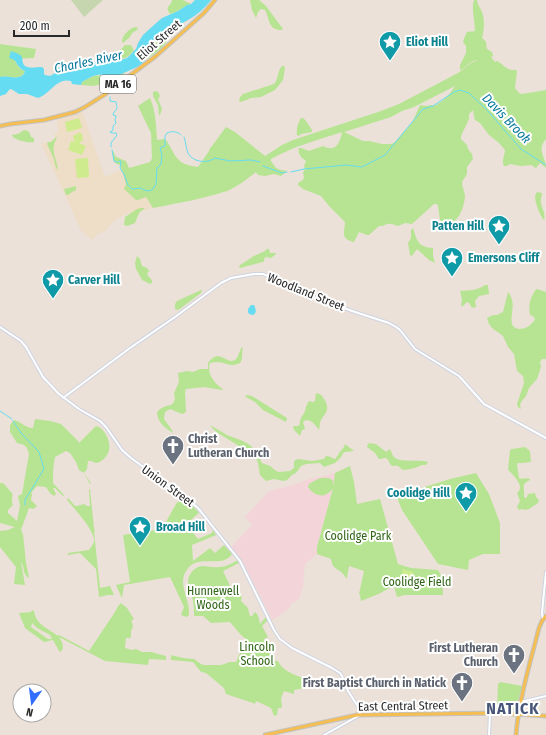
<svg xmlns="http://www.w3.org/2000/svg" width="546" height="735" viewBox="0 0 546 735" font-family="'Fira Sans Condensed',sans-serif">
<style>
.education{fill:#eeddc7}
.medical{fill:#f3d5d9}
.green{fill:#b7e492;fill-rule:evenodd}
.cemetery{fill:#c6d6af}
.pitch{fill:#ceec8d}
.water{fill:#66dcf2}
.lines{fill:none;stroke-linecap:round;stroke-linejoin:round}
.stream{stroke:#66dcf2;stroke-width:1}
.minor-casing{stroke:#ced4e2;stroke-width:4}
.major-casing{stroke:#c3c3c3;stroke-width:5}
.minor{stroke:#fff;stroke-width:2}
.major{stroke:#f5be53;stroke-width:3}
.labels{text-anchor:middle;stroke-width:4;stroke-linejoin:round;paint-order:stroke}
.shield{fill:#fff;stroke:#686868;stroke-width:1}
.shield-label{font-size:11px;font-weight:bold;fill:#282828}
.street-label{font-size:12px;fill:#282828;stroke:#fff}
.culture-label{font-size:12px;font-weight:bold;fill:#0d838f;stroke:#fff;text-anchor:start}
.worship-label{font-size:12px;font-weight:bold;fill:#5b616d;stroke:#fff;text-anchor:end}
.park-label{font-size:12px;fill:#306617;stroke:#fff}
.water-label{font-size:13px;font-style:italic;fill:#08799b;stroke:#fff}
.district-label{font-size:16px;font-weight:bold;letter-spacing:1px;fill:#475679;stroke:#fff}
</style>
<rect width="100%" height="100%" fill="#ebe1d8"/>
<path class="education" d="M82,111l23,66 22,-9 27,40 -28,6 -10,5 -12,13 -7,2 -5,6 -11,-10 -40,-87 14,-2 -1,-7 4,-2 -1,-13 20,-5z"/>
<path class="medical" d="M335,473l-1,12 -17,61v8l-12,10 -2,23 -4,13 -7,3 -3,6 -6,4 -11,7 -30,-59 -11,-14 21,-22 -7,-8 24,-26 27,-7 10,-4z"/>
<path class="green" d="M172,0h11l8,4c-7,2 -13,8 -21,10 -6,-10 1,-6 2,-14z
M250,0h9l7,6 17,23 -1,1c-14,0 -12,-10 -17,-20l-4,-1 -3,3 -2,6 -4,-8z
M474,0h3c1,6 3,7 5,12 3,7 2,20 0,26 7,5 3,6 5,11l5,3 1,4 -2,1 4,5 2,-1c8,4 9,10 19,9l1,1 -2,17 4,5 3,1 24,-4v49c-10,11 0,18 0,29l-6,-5 -4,5 -5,-3 -10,1 -11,-2 -3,2h-3c-3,-5 1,-11 1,-16l-6,-7 -10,-8 -9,-12 -5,-3 -1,-4 -1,-6 -4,4v5l-8,17v3l6,6 1,4 4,5 1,5 -6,8v7l-5,8c0,5 3,10 3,15 -1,9 -5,22 -13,25 -5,1 -8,3 -12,-2l-2,-14 -1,-2h-3l-22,20 -7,-1 -7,3c-5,-2 -10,-4 -15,0h-4l-10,9h-2l-8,-3 -5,10c-13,-3 -10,-8 -9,-20l-16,-16 -8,-10 -18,-7 -5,-4v-2l5,-3 1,-3 -1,-4 2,-4 -1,-3 2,-5c-4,-3 -9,-7 -7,-13h2l8,3 14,-5c2,1 4,2 6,2 9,2 12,-10 13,-16 -24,8 -48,14 -71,27v2l5,7 5,2 6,1 -6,5 -7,-2 -9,2 -7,-1 -2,-3c-9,7 -19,15 -29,19 -24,8 -49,12 -74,17l-7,-11 -8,3h-2l-12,-11 2,-5 -3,-11 -3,-8 -5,-2 -1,-2 -2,-12 4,8 10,4 3,7 21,-6 2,-4 -1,-25 -13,-27 12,-8c6,14 6,28 7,42l8,-1c3,4 5,7 7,11 6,13 13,15 26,17l11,-16 1,-3 2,-2 14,-19 9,5 30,24 17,-11 11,-5 88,-29 18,-7 59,-31 13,-10 7,-3c-6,0 -11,6 -17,10l-1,-1v-4l6,-12v-7l-3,-4 2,-6 2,-4 8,-1c0,-10 -4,-22 -1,-31zM455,86c-5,8 -12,16 -21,20l-2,-1 -6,1 -6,-1 -8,18 -18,20 -4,1h-8l-13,-3h-6l-19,-9 47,-15 11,-6 12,-4z
M135,27l3,1 -1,2 -5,3 -2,4 -7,6 -1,-2c1,-7 7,-12 13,-14z
M170,31c-2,3 -2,7 -3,10 -4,7 -14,14 -21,18 1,-3 -1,-6 1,-9 4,-11 13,-15 23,-19z
M0,44l36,5 -2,9 -18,1 -3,5 2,-3 5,8 5,2c-4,11 -16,4 -25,6z
M125,45h6l3,6c-6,4 -6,8 -15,8v-7z
M282,66h2l1,2 -2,12 -8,10 -14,7 -10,1 -7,3 -4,1 -1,-2 1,-3 3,-3 31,-10c5,-5 3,-13 8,-18z
M125,73l-3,4 -14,9 -3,-3 -11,3 -13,-1 1,-3c12,-7 16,-9 29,-3z
M155,91l3,1 2,4 -2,3 4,10 -2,6h-1l-1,-10 -5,-9v-4z
M301,118h2c4,3 6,8 9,12v2l-11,2 -2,2 -2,-1c-1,-6 1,-12 4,-17z
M24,130c5,0 6,3 7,7l3,1v4c-6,1 -17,-1 -22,-6v-1l6,-1z
M56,137h1c-8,15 0,19 1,34l-3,-6 -1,-6 -7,-15 1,-2h3z
M76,186v4l-4,2 -4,3h-2l-2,-6z
M537,192l5,1c0,3 -2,7 -1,10 1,6 5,11 3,17 -4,-4 -9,-17 -9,-24z
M141,208h4l-6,5 -4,10 -8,3 -3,-1 1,-8 12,-8z
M413,228c4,13 5,19 20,20v8l2,7 -6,-3 -12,-11 -5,7 -2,-1 -2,-12 3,-5v-8z
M267,249h2l1,4h6v1l-5,4 -6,-1 -1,4 -1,1 -23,6 -1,-1 1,-2 14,-9 11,-5z
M137,256l3,3 2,7c3,1 6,2 7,5l-2,3 1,2 4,4v3l-2,1 -8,-4 -6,-11 -1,-6z
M485,285h3l1,9 -10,2 -4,5 1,5v1l-4,1 -3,-5 -2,-1 -4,4h-2l1,-7 -2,-8c9,-1 17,0 25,-6z
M536,289l4,1 6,2v67h-4l-2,3 1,5 -4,12 -8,9 -3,8 -5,6 -1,3 1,4 -3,-2 -1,-3 7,-21 -1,-7 -6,-5 -3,-17 -6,-7 -5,-11 -11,-8 -3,-4 -2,-6 6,-3h4l6,-3 5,-20c10,12 0,25 5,34 1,1 4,3 6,3 7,0 13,-4 16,-10l-2,-3 -3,-1c-2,-10 0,-17 6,-26z
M201,290h1l-1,3 -20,15 -3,2 -3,-1v-5l2,-3z
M242,347l1,1c-2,6 1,9 -3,15 -11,5 -14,-1 -23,-1 -3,0 -5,1 -7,1 -4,10 5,21 13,26l-1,1 -18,-3 -18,2 -1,3 1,20 -4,2 -12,-5 -5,3 -1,7 8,11 1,3c-8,-5 -16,-11 -16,-21l3,-3 6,-3 5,-1 2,-2 2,-4 -1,-6 5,-11 -1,-9 9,-2 6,1 7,-3h8v-6c12,-17 19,4 28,-4 3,-3 3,-8 6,-12z
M316,393c4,1 6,2 8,6 8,12 -1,15 -4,24 0,3 -1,5 -1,7 -4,-5 -8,-12 -15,-9l-1,1 2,7 -3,1 -2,6 -6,-6 -1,-4h5l2,-2c-1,-5 3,-8 5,-13 1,-3 1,-6 4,-10l4,1 2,-1z
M247,395l5,1 35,22 -1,4 -23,-12 -8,-8 -9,-5 -1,-1z
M35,419l15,2 11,3 18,18 -1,2 18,-18c9,2 15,16 13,24 -1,6 -7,12 -13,13l-5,-2h-3l-1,8 -3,4 7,10 -1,1 -6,-11 -5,-3 -3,-8 -6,-9 -4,-2 -11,6c-2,9 -2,17 -2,26l11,12 -1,1 -8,-8h-2l3,6 -2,2 -4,-3 -4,-6 -9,-1 -6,7 1,1 -1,6 6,6 -4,3 -4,-1 -8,22 2,4 3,29 3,14 -1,1c-6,-6 -3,-10 -7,-16l4,23 -11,-1 2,-17 -16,-20v-16l8,-1 7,-3 -15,-4v-40h3l9,10c1,2 0,4 0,6 0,8 3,4 -4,11v3l9,8 3,-15 -2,-10 4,-2 7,-40 -2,-6 -3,-3 -7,-2 -7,-11v-7l4,-5c8,2 11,8 19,8z
M210,425l17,10 16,6 7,4 5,5 7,13 8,3 6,5 3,1 11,-1 4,-3v-7l4,-2 14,2 12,-2 2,-3h2l7,3c2,-2 3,-4 4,-6 3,-4 5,-5 6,-9l9,7 -9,1 -2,1 -1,3 -7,7 -11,4 -4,-4 -14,1 -5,2 -5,7 -4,2 -5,5 -3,1 -10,-2 -8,2 -6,-6 -2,-12 -3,-7 -37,-23 -5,-4z
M369,443l7,1 10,8 4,-3c1,2 2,6 4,8 5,6 27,2 34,5l-2,3h-4c-4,2 -13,5 -19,5 -2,-1 -3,-3 -5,-4 -3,-1 -4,1 -7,-1 -4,-4 -2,-9 -10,-6h-2l-4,-6 -8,-6v-1z
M525,447l5,4 1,11 -9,1h-4l-1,1 2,14c4,2 7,-1 11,1v1c-10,5 -5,7 -6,17l2,1 1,-1 1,-3 7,-1 1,4 3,3 -1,3 -9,6 -4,1 -3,-1 -3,1 -2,-3 3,-6 -3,-8c2,-2 3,-3 3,-6 0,-5 -8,-14 -12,-17l2,-20 2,-1z
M350,466l4,16 3,22 23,-5 18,65 13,4 27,2 4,7 1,18h-38l-8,2 -3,-11 -12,6 -1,1 -20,8 -1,-6 -1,-1 5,-23 -15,-5 -2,12h-1c-6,-11 -13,-6 -15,-19l-14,-5v-7l16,-59c-6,10 -18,10 -25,-1l1,-3c8,-5 14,-8 22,-5l2,2v6l2,-14z
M476,473l13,21 11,29v31h-17l-14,6 -1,10 -30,-6 -36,-54 -6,-15 11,-2v4l6,2 1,-4 -2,-4 38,-12z
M89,489h1l4,39 1,3 -1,1 6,56 10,-2 4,9h-6l-9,2 -3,-28 -16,-16 -12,2v-2l21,-3c1,-2 4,-5 5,-8 2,-10 -20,-34 -27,-42l1,-2 7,8h2l7,-2 3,2h3z
M182,497l8,6 9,10 -13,11 12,15 14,-6 1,-3 3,5 -24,10 1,16 17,-13 5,5 9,-8 8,9c-10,15 -31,0 -43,13 -2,3 -4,5 -5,8 -4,13 6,26 5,40l-2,2 -6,-2 3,-8 -14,-30 -46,8 -2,13 -6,-13 14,-3 -7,-47 39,-6 14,-25z
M236,561h2l1,2 -16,8 11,23 2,-2 6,5 -1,4 7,7 1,5 1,3h2l3,-4c4,3 4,8 5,12l6,-7 2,3 -6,6 6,11 -4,2 8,10 -2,4 5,7 -4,1 2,2 2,-2h3c4,10 20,16 30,18l-1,5 -2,4 -11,2v4l-10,-3 -3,7 1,8 -1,2h-3l-1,7 -3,1 -3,-8 -15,-7 -1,3 -2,-1 -27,-9 -2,-6 -18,-15 -5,-1 -8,-10 -22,-2v-5l12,3 11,1 7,5 3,1h17l9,-3h6l1,-2 9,-21 -5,-4 -11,-13 -19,1 -8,-7h-9c0,-7 0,-13 -2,-19 -2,-5 -4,-9 -4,-15 0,-8 7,-16 15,-16 5,0 10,2 16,1 6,0 12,-3 17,-6z
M121,603l6,5 7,11 -3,2 1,1 1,5 -2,4v6l-1,1h-4l-1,10 7,2 4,-1 6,3h10l6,2 8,2v4l-17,-1 -1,6 -43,-4 -46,-24c3,5 6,9 2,15l-2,-1 -6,-11 -9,2 -19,-14 -6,-15 12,-1 1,-2 2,1c2,14 14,17 24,25l1,-1 30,16 26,-39 3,-6zM32,623l5,5 13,7 2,4h-4l-17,-12z
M500,682l22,4 -6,23 -1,1 -16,1 -2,-1 1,-26z"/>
<path class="cemetery" d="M71,0h32l-19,17z"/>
<path class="pitch" d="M79,118l3,10 -15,4 -2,-10z
M79,132l3,2 1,6 -4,3 7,3 -4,9 -14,-5 3,-9 4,1 -2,-5 1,-2 4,-1z
M88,158l1,19 -12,1 -2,-19z
M403,568l2,2 8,2v5l-3,3 -4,1 -5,-1z"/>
<path class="water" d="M195,0h16c-6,8 -14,15 -23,20 -5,2 -9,7 -15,10 -6,2 -12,3 -17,8 -3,3 -8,8 -9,12 -3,6 2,8 -5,14 -6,5 -23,9 -26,15 -6,0 -6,-1 -10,-3 -9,-4 -17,2 -24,6l-1,3 -9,-1 -1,-3c-14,-4 -21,13 -33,17l-11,-4h-8l-8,-5 -2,1 -3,4 -6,2v-19c9,-2 22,5 25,-6 -10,-4 -6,-11 -16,-13l2,-7c2,1 7,2 9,4 4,2 1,8 5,11 5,3 12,1 17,1l2,2v5l1,1 5,1 7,-4 1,-4 2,-1h2l4,2 6,1 4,1 11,-4 9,-5 28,-3 3,-1 9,-9 2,-6 5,-8 12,-11 7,-6 16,-7 9,-6 4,-1z
M251,305h3c2,4 3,8 -1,10l-4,-1 -1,-2v-3z"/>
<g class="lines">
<path class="stream" d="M104,74l3,7 1,8
M110,97v4l6,1c1,5 2,7 -2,10l-1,3 3,1 -1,4 1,3 -3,3v4l-3,2 2,1h4l1,2 -6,8v4
M184,137c2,5 2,15 6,19 7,7 18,7 25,2l15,3 21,-1 9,2
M112,150l2,11 2,1h2l1,-1h2l-1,7 4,6 4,11 4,4 9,-1 3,2 5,1 4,-2 3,-5 1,-16 4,-4 1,-8 -2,-8 5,-2v-10l2,-3c4,-2 11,-2 14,2
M263,166l19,7 5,-1
M291,172l13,-3 42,-4 16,2 23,-12 38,-46 10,-3 21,-14 6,-2 9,3 18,17 34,39 25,16
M0,411l12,8
M13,421l8,12 18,19 5,17 -19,31v5"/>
<g class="minor-casing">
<path id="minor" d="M0,327l21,14 5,6 17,30 16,17 20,15 21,12 6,6 16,23 9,8 51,37 16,13 42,53 34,69 6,9 12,9 40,20 8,5 2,3 6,15 11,17 1,7 -36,20
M63,398l67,-50 45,-31 46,-34 10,-5 23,-4h9l35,14 18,10 39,14 34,11 7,4 4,3 15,19 44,27 25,28 62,34
M543,619l-1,-6 4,-41
M521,701h4l21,-5
M489,735l1,-21"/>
</g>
<g class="major-casing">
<path id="major" d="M0,126l10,-2 34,-4 31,-8 10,-5 19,-12 52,-39 48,-43 11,-13
M265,735l92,-20 142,-2 47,3
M516,735c3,-36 14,-72 23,-107l3,-7 4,-5"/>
</g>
<use href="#minor" class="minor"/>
<use href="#major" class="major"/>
</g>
<defs>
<g id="sight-pin" transform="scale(1.15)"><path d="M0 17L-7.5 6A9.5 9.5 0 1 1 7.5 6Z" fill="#0f9aa8" stroke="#fff"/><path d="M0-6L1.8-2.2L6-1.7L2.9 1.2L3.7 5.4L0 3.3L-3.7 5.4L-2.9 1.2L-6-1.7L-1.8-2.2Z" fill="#fff"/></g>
<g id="church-pin" transform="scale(1.15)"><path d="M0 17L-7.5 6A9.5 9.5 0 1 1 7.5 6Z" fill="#6b7280" stroke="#fff"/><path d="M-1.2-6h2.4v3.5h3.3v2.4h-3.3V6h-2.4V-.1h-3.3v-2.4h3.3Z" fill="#fff"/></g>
</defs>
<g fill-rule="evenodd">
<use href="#sight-pin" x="390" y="42"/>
<use href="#sight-pin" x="499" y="226"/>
<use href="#sight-pin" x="452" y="258"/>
<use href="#sight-pin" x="53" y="280"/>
<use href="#church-pin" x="173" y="446"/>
<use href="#sight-pin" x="466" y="493"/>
<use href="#sight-pin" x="140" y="527"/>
<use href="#church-pin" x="514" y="655"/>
<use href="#church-pin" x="462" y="683"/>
</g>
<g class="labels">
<rect class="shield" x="100" y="75" width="36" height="18" rx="3"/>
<g class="shield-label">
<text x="118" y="88">MA 16</text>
</g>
<g class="street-label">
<text transform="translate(159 40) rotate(-41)" y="4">Eliot Street</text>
<text transform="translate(306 292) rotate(22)" y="4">Woodland Street</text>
<text transform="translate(168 486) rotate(36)" y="4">Union Street</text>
<text transform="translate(403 706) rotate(-1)" y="4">East Central Street</text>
</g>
<g class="culture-label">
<text x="406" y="46">Eliot Hill</text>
<text x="484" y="230" text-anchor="end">Patten Hill</text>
<text x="468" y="262">Emersons Cliff</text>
<text x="68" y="284">Carver Hill</text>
<text x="450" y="497" text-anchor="end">Coolidge Hill</text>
<text x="156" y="531">Broad Hill</text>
</g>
<g class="worship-label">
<text x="188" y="443" text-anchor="start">Christ<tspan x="188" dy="14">Lutheran Church</tspan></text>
<text x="498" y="652">First Lutheran<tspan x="498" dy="14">Church</tspan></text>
<text x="446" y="687">First Baptist Church in Natick</text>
</g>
<g class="park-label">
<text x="358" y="540">Coolidge Park</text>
<text x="417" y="586">Coolidge Field</text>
<text x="213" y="595">Hunnewell<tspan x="213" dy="14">Woods</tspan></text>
<text x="257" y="651">Lincoln<tspan x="257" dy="14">School</tspan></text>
</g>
<g class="water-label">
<text transform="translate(88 61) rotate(-12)" y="5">Charles River</text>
<text transform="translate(507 118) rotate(46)" y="5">Davis Brook</text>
</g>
<g class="district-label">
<text x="513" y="714">NATICK</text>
</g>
</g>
<g transform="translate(32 703) rotate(194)"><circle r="19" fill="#ffffff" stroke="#a9a9a9"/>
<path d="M0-3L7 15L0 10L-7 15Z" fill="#316eff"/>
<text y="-6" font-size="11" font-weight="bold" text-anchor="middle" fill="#282828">N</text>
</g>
<path d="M14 30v6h55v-6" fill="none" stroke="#282828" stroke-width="2"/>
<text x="20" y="30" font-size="12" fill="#282828" stroke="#ffffff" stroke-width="3" paint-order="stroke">200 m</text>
</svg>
